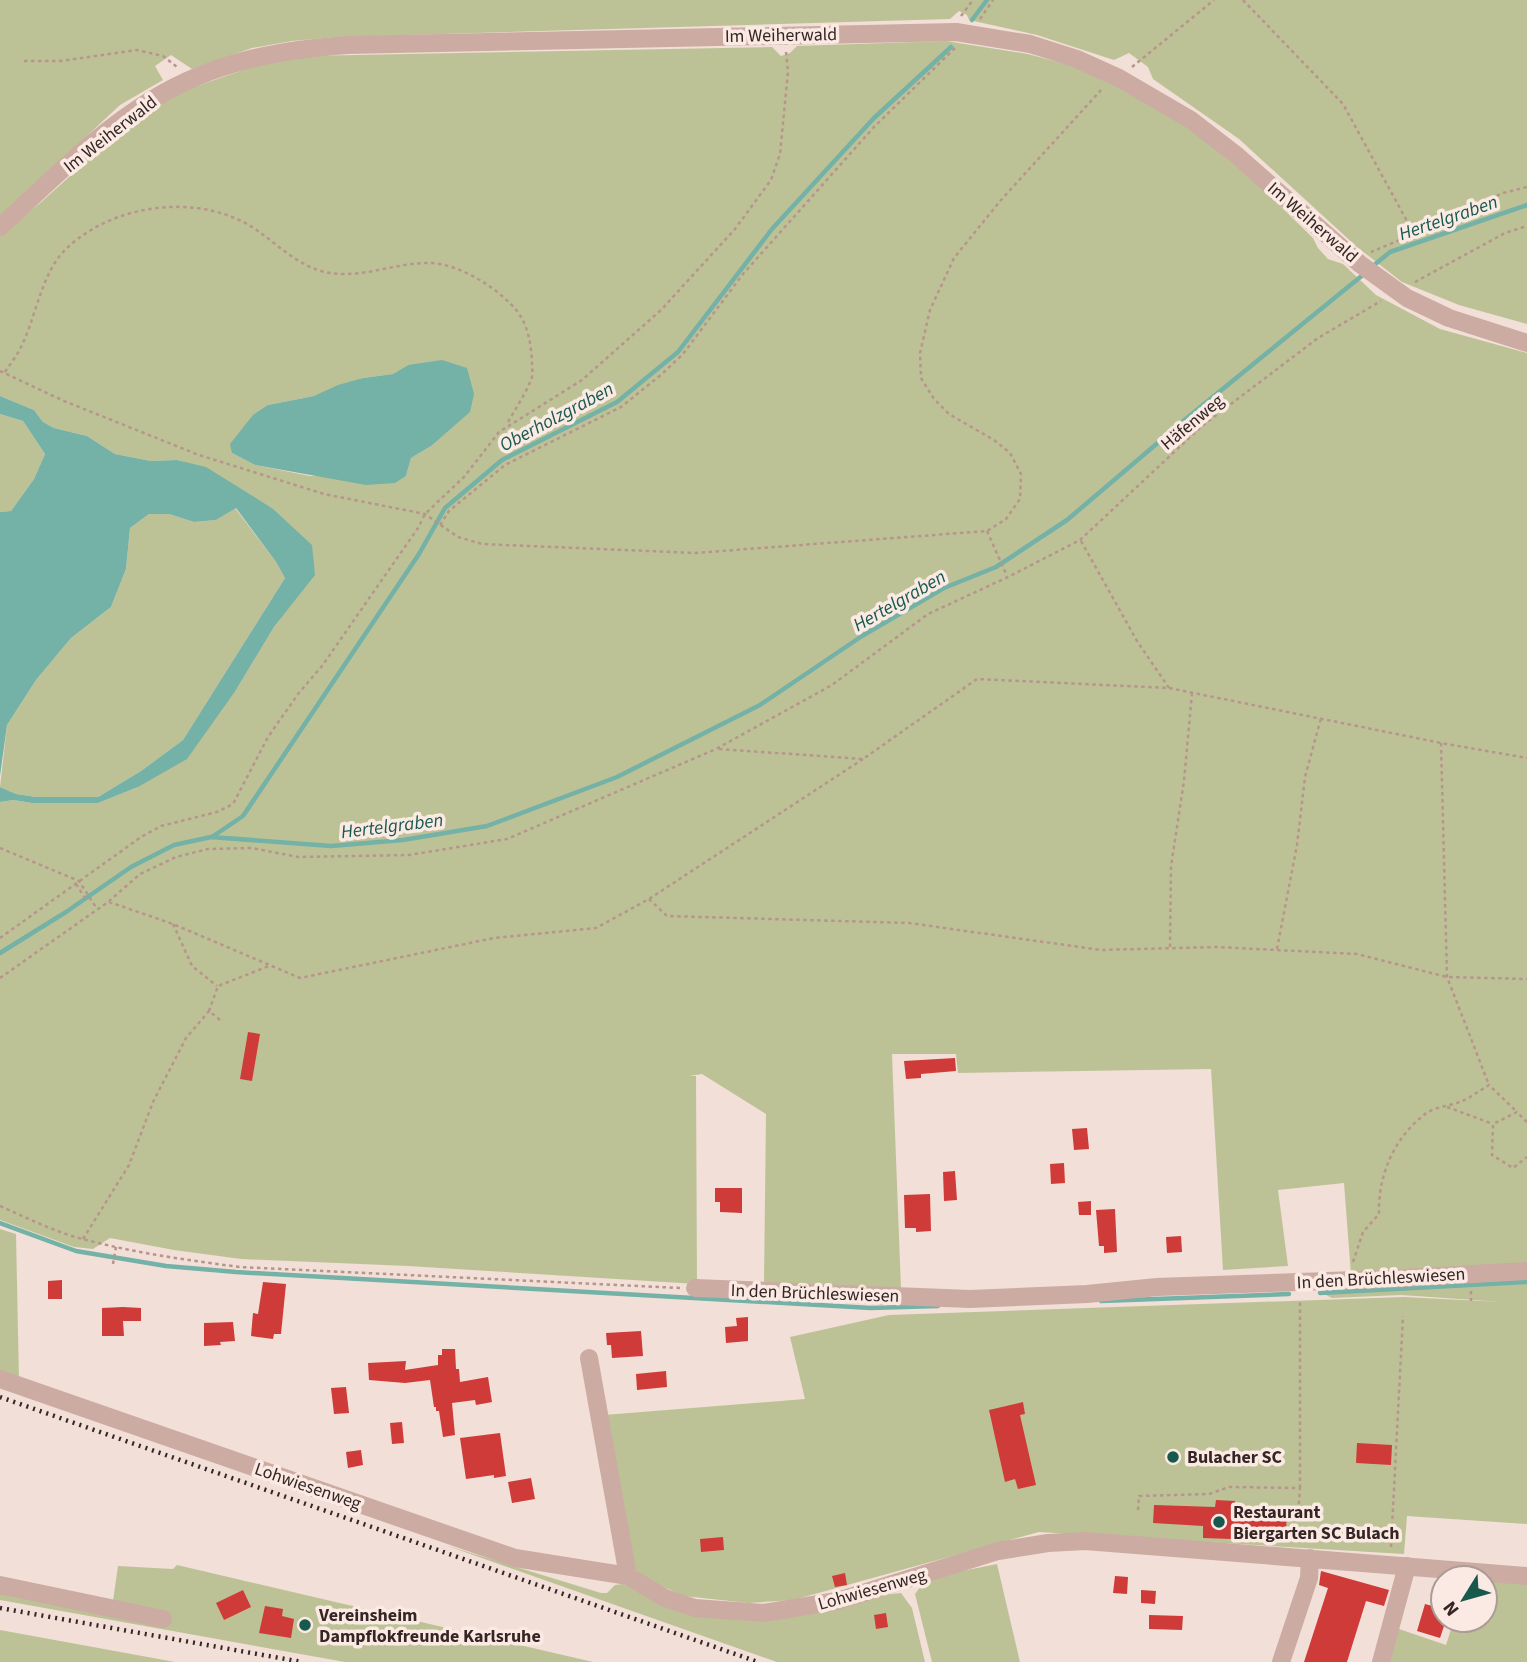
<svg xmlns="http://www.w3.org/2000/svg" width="1527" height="1662" viewBox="0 0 1527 1662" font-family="'Source Sans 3',sans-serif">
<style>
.green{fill:#bdc296;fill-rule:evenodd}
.water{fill:#74b1a6}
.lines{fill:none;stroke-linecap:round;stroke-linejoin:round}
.stream{stroke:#74b1a6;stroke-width:4.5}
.building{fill:#ce3b39}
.path{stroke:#b7958c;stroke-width:2.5;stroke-dasharray:3.5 3.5;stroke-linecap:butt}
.minor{stroke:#cbaba2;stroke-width:18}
.rail{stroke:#352625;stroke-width:4.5;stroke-dasharray:2 5;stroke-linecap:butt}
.poi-dot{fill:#18594e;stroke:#faeae3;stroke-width:2.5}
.labels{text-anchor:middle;stroke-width:7;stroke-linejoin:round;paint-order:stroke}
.street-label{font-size:18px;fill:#352625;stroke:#faeae3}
.poi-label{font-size:18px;font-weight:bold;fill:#352625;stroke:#faeae3;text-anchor:start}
.water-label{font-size:19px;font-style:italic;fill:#18594e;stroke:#faeae3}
</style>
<rect width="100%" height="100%" fill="#f2dfd7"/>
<path class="green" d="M0,0h1527v324l-68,-19 -57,-23 -45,-35 -118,-108 -86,-60 -5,-12 -19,-14 -15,7 -77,-25 -68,-15 -2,-5 -8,-4 -9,8 -613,18 -45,4 -40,7 -60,21 -21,-14 -16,11 8,14 -43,25 -120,112z
M946,41l82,13 44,12 52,21 66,40 78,67 45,44 5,10 10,11 15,5 33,31 64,34 87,24v1171l-120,-8 -3,38 -365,-22 -246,68 -45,3 -64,-7 -43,-19 -10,-14 -27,-148 201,-16 -15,-62 99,-22 515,-18 98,5 -101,-7 -69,3 -6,-3v-6l25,-14 -7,-92 -66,7 10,76 -65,4 -12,-201 -253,4 -2,-19h-64l9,235 -137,-6 2,-169 -64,-40 -13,2h7l1,208 -289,-18 -167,-7 -67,-9 -64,-12 -17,11 -19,-2 -74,-27v-418l13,-2 19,3h66l40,-16 98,-97 38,-63 41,-53 -43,-66 -66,-40 -29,-8 -26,1 -36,-7 -28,-18 -33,-8 -11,-6 -9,-12 -34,-14v-161l39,-31 89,-80 52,-32 80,-28 43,-8 469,-9 9,9 9,-3 7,-7zM408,365l23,81 -20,12 -5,18h-96l-55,-11 -23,-12 36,-48 46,-9 49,-18 30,-4z
M0,414l23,7 22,33 -11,25 -23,32 -11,1z
M235,508l41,54 9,16 -102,162 -42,31 -43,26h-62l-20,-3 -16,-7 7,-62 29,-45 35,-42 40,-31 15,-38 4,-41 19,-14h20l25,8 22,-2z
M0,1229l16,5 3,146 -19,-6z
M445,1545l156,48h6l8,-8 8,-1 93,30 185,-21 11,15 13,54h-148z
M997,1564l23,98h-88l-17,-68 12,-16z
M177,1565l416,97h-248l-345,-62v-10l113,11 5,-35 55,3z
M1485,1578l42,4v80h-140l12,-33 47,16 8,-25h31z
M0,1630l175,32h-175z"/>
<path class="water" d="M442,360l25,8 7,26 -4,18 -39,34 -20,12 -5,18 -11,7 -29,2 -111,-20 -23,-12 -2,-9 23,-29 15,-10 46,-9 24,-11 25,-7 30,-4 15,-9z
M0,396l34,14 9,12 11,6 33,8 28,18 36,7 26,-1 29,7 66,41 40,37 3,30 -41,52 -38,63 -49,69 -49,28 -40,16h-66l-19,-3 -13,2v-15l16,7 20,3h62l43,-26 42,-31 102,-162 -9,-16 -40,-54 -20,12 -22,2 -25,-8h-20l-19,14 -4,41 -15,38 -40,31 -35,42 -29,45 -7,51v-264l11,-1 23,-32 11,-25 -22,-33 -23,-7z"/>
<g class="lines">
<path class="stream" d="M972,20l15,-20
M1373,266l17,-14 137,-47
M212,837l31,-21 176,-262 26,-46 57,-48 115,-58 61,-50 94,-123 102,-111 77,-71
M0,953l66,-41 65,-45 43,-22 37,-8 120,9 72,-6 84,-14 130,-49 143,-72 102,-69 82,-48 52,-21 71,-47 120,-102 177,-144
M0,1223l76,28 90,15 70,6 635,36 67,-2
M1320,1293l207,-11
M1101,1301l188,-7"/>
</g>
<path class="building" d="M248,1032l12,2 -8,47 -12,-2z
M955,1058l1,13 -35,3v4l-15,1 -2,-18z
M1087,1128l2,21 -15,1 -2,-21z
M1064,1163l1,20 -14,1 -1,-20z
M955,1171l2,29 -13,1 -1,-29z
M715,1188h27v25l-22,-1v-10h-5z
M930,1194l1,37 -15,1v-4h-11l-1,-33z
M1091,1201v14h-12l-1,-13z
M1115,1209l2,43 -13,1v-7h-5l-3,-36z
M1181,1236l1,16 -15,1 -1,-16z
M62,1280v19h-14v-18z
M263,1282l23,2 -5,50h-7l-1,5 -22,-3 2,-23 5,1z
M123,1307l18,1v13h-18l1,15h-22v-28z
M748,1317v24l-22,2 -1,-16 12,-1 -1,-8z
M233,1322l2,19 -15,1 1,3 -17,1v-23z
M641,1331l2,25 -31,2 -1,-13h-4l-1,-12z
M442,1349h13l1,20h3l1,13 28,-5 4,25 -16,3 -1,-5 -23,3 3,32 -12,2 -4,-26h-3v-4h-2l-4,-27 -25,3 -36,-3 -1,-17 38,-2 -1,9 33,-5v-10h4z
M666,1371l1,16 -30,3 -1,-16z
M346,1387l3,26 -15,1 -3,-26z
M1023,1402l2,12 -5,1 16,70 -18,4 -3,-10 -10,3 -16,-72z
M402,1422l2,21 -12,1 -2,-21z
M500,1433l6,43 -12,2v-3l-28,4 -6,-41z
M1357,1443l35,2 -1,20 -35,-2z
M361,1450l2,15 -15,3 -2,-16z
M531,1478l4,21 -23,4 -4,-21z
M1216,1500l19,1v12l52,3 -2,25 -82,-3v-12l-50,-3 1,-18 61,2z
M723,1537l1,13 -23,2 -1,-13z
M1321,1571l68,19 -5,16 -18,-5 -19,61h-43l24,-74 -9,-3z
M845,1573l2,12 -12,2 -3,-11z
M1115,1576l13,1 -1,17 -14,-1z
M243,1590l8,17 -27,13 -8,-17z
M1141,1590l15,1 -1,13 -14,-1z
M1425,1604l18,5v11h3l-6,18 -23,-7z
M265,1606l18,3 -1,7 12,3 -3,19 -32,-5z
M886,1613l2,14 -12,2 -2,-14z
M1149,1615l34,1 -1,14 -33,-1z"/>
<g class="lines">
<path class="path" d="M1243,0l100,104 71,130 -43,18
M961,16l12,-16
M980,19l13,-19
M24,61h36l77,-11 26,6 14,11
M1132,67l82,-67
M1414,234l89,-41 24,-6
M1415,282l90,-49 22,-7
M0,371l64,30 135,54 125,39 101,20 33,23 24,7 213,9 292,-22 19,-12 14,-20 1,-25 -11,-21 -16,-13 -45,-26 -15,-15 -13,-21 -1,-25 10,-43 24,-52 47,-58 100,-110
M5,372c5,-8 11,-15 15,-23 14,-27 19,-62 36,-88 10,-15 25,-25 40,-34 48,-26 116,-29 162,4 21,15 41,35 67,41 35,8 71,-10 105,-9 30,1 68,25 87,48 11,14 14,33 15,50 0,5 1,11 0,16 -5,15 -17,32 -25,47
M440,525l9,-14 56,-46 116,-58 41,-33 21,-20 60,-80 131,-147 81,-79
M987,531l20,45
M1081,541l56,100 32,47
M1441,743l6,234 42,108
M719,749l144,10 114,-80 192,9 272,55 86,15
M0,848l79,33 18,28
M76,884l9,14
M649,899l18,17 242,7 192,27 115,-3 141,7 90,23 80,2
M109,902l64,22 127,54 194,-40 102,-10 53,-29 214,-140
M173,924l19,42 25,20
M0,938l141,-101 20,-11 56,-14 16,-8 35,-67 30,-43 24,-28 96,-138 7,-14 39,-37 35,-45 83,-52 79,-70 74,-81 36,-49 9,-26 8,-82 -2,-20
M1170,947l1,-81 13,-85 8,-88
M1277,949l20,-104 8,-68 16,-59
M0,978l108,-76 32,-28 36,-17 32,-8 44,-1 46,9 111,-2 98,-16 209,-90 116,-64 96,-71 80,-37 72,-37 122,-114 116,-88 63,-37
M220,1020l-11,-9 9,-25 51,-20
M1447,1107l46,17
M1527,1122l-10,-10 -24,12 -1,31 21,13 14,-11
M0,1206c25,11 49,23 75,31 54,15 110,23 165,30l440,21
M83,1239l46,-74 24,-63 33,-64 23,-27
M1353,1262l10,-30 16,-18c-1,-38 14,-75 46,-100 9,-7 24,-8 35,-12 10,-4 19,-11 29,-17l28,27
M113,1264l3,-17
M1471,1291v10
M1300,1488v-189
M1138,1510l1,-14 70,-2 20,-7 71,1 -2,28
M1391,1547l12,-231"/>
<path class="minor" d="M0,227c49,-44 96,-94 153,-128 61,-37 124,-49 195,-54l608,-13 74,12 47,15 42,19 72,42 44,34 125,110 47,34 42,20 78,25
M695,1288l275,11 117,-5 70,-7 228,-8 142,-8
M589,1358l39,218
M0,1379l515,179 113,18 37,22 30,10 69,5 73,-12 161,-50 50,-8 37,-2 442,35
M0,1585l163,34
M1281,1662l28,-84 1,-20
M1381,1662l26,-96"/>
<path class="rail" d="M0,1397l758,265
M0,1608l302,54"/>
</g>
<g class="poi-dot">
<circle cx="1173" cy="1457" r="7"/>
<circle cx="1219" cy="1522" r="7"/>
<circle cx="305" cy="1625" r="7"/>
</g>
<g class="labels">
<g class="street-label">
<text transform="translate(781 35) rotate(-1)" y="6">Im Weiherwald</text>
<text transform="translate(110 134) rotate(-38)" y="6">Im Weiherwald</text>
<text transform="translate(1313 222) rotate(41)" y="6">Im Weiherwald</text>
<text transform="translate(1192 422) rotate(-40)" y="6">Häfenweg</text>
<text transform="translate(1381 1278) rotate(-3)" y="6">In den Brüchleswiesen</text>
<text transform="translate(815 1293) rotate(2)" y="6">In den Brüchleswiesen</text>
<text transform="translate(308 1486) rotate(19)" y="6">Lohwiesenweg</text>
<text transform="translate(872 1589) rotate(-16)" y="6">Lohwiesenweg</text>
</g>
<g class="poi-label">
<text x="1187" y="1463">Bulacher SC</text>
<text x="1233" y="1518">Restaurant<tspan x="1233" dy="21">Biergarten SC Bulach</tspan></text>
<text x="319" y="1621">Vereinsheim<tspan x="319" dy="21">Dampflokfreunde Karlsruhe</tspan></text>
</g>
<g class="water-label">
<text transform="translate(1448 217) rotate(-19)" y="7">Hertelgraben</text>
<text transform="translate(556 416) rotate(-28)" y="7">Oberholzgraben</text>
<text transform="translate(899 600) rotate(-30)" y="7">Hertelgraben</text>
<text transform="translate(392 825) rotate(-7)" y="7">Hertelgraben</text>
</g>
</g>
<g transform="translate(1464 1599) rotate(233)"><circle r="33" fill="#faeae3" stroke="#ab9c97" stroke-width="2"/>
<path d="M0-5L12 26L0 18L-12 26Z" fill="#18594e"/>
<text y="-10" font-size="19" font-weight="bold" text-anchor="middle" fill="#352625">N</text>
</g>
</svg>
